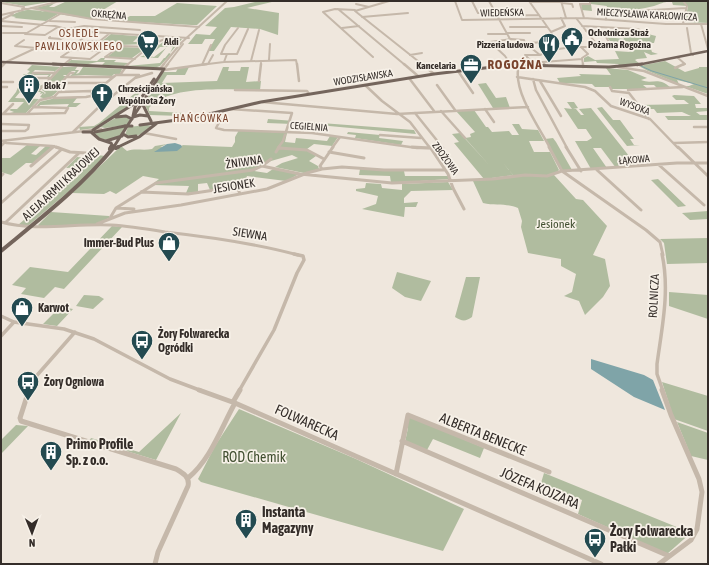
<svg xmlns="http://www.w3.org/2000/svg" width="709" height="565" viewBox="0 0 709 565" font-family="'Asap Condensed',sans-serif">
<style>
.green{fill:#b0bc9f}
.water{fill:#7fa4a8}
.lines{fill:none;stroke-linecap:round;stroke-linejoin:round}
.stream{stroke:#7fa4a8;stroke-width:1}
.minor-far4{stroke:#c5b8aa;stroke-width:2}
.minor-far3{stroke:#c5b8aa;stroke-width:2.5}
.minor-far2{stroke:#c5b8aa;stroke-width:3}
.minor-far1{stroke:#c5b8aa;stroke-width:3.5}
.minor{stroke:#c5b8aa;stroke-width:5}
.major-far2{stroke:#74655c;stroke-width:2.5}
.major-far1{stroke:#74655c;stroke-width:3}
.major{stroke:#74655c;stroke-width:4}
.major-bridge{stroke:#74655c;stroke-width:3}
.labels{text-anchor:middle;stroke-width:3.5;stroke-linejoin:round;paint-order:stroke}
.far-street-label{font-size:10px;fill:#342d29;stroke:#f7f1e8}
.far-poi-label{font-size:10px;font-weight:bold;fill:#342d29;stroke:#f7f1e8;text-anchor:start}
.far-neighbourhood-label{font-size:11px;letter-spacing:1px;fill:#79432c;stroke:#f7f1e8}
.street-label{font-size:12px;fill:#342d29;stroke:#f7f1e8}
.park-label{font-size:12px;fill:#414f30;stroke:#f7f1e8}
.poi-label{font-size:12px;font-weight:bold;fill:#342d29;stroke:#f7f1e8;text-anchor:start}
.far-district-label{font-size:13px;font-weight:bold;letter-spacing:1px;fill:#79432c;stroke:#f7f1e8}
.near-street-label{font-size:14px;fill:#342d29;stroke:#f7f1e8}
.near-poi-label{font-size:14px;font-weight:bold;fill:#342d29;stroke:#f7f1e8;text-anchor:start}
.near-park-label{font-size:14px;fill:#414f30;stroke:#f7f1e8}
</style>
<rect width="100%" height="100%" fill="#efe7dd"/>
<path class="green" d="M1,1h55l-31,5 -24,-4z
M67,1h51l-15,9 4,6 -7,-1 -8,4 -34,-5 -12,7 -32,-3 2,-1 -6,-1c14,-7 19,-7 35,-4l-10,-4 20,-5 -6,4h5z
M259,1h17l-29,7 32,5 -1,22 -18,-6 -29,-2 -17,24h-6l7,-12h-10l-3,5h-14l8,-10 14,1 7,-8 -12,-1 20,-18 9,-1z
M591,1h117v22l-23,-1 3,-16 -15,-1 -1,-3c-7,-1 -11,2 -18,4 -16,4 -32,6 -48,4l1,-4 -16,-2 1,7 -10,-1 -1,-6h9z
M177,3l40,3 -20,19h-5l-72,-4 10,-5h25z
M111,34l35,3 -9,1 -4,4 21,-1 2,1 -8,4h-5l2,-2c-9,0 -18,1 -26,1l-4,2h-2l5,-4 -11,4 5,-4h-5l1,1 -10,6 9,-6 -6,-1 -1,1 3,1 -6,4h-14l6,-4 -5,-1 17,-2z
M648,34l8,2 -2,7h-3l-1,3 2,6 6,2 -7,1 -7,-3 3,6 -10,1 -2,1 5,4 -20,2 -2,-2 -21,-1 -1,-2 -12,1v-4l4,-2 7,4 24,-1 -4,-8 15,1c-4,-7 -12,-10 -20,-11l-3,-4 17,2 -2,-3 20,2z
M169,38l13,1 -12,14 3,-6h-13l-11,9 5,1 12,-9 -8,10h7l4,-5 2,1 -11,12 -3,1 3,1 -33,-2 33,-3 4,-5 -24,-1c8,-3 9,-3 16,-10l-4,-1 1,-1h3v-1l3,-1v2z
M120,47l26,1 -14,10 -25,-1z
M101,58h4l-1,2h12l-2,2 14,1 -4,3 -22,-1 3,-3h-8l-13,3 -17,-2 4,-3 26,1z
M665,61l20,11 14,-4v-1h9v27l-23,-8h4l5,-2 -17,-4 2,4 -31,-13 -9,-5z
M32,65l28,2 -6,5v-1l-19,-1 -3,3h20l-3,4h-2l2,-2h-20l-1,2 -7,2 4,-3 -2,-2h4l3,-3 -3,-1z
M62,67h15l-2,3h4l-3,4 3,-1 4,-6 39,2 -2,5h-6l-2,2 -27,-1 -15,1 6,-5h-4l-5,4h-3l-1,1h3l-5,6 -2,-1 -11,1z
M189,67l-4,8h-18l-5,8 55,-2 6,-14h6l-1,4h12l1,-4h8l-3,15 15,-1 -1,9c-30,0 -90,-6 -111,18v3l35,2 -3,3 -31,-1 -5,-10 1,-5 17,-28h13l2,-4z
M606,68l22,2 19,8 -6,2c12,5 16,-4 29,7l-13,1 -3,-3h-11l5,4h-38v-2h-15l-3,-3 -32,-1 -3,-5 24,-2 -2,-2 32,1z
M48,83l16,1c-7,7 -13,18 -24,13l3,-4 -3,1 1,-2h-21l-5,6 24,1 -13,14h-16l4,-1 -5,-2 2,-1h-1h7l7,-7h-16l8,-10 3,-7h13l-4,2 -6,1v2h16l2,-3 -2,-1 5,-1 -4,5 6,3 -2,2 3,-2 -4,-3 1,-1 7,1z
M486,83l10,15 10,-1 4,11h-17l-15,-24z
M145,85l-13,19 -37,24 -15,2 -1,-3 15,-1 5,-3z
M674,95l20,1 7,8h-6l1,4h12v3l-12,1 4,3h8v5h-40l-3,-4h26l-9,-4 -25,1 -3,-4h-11l-3,-4 49,-1 -5,-4h-8l-4,-4z
M56,98h21l-4,5h8l-5,4h-9l2,-3 -29,1 -1,2h-3l4,-5h-1z
M567,102h7l4,6 -5,1h3l5,6h3l-5,-6 12,-1 46,58 -21,2 -15,-20h-8l14,20 -16,1 -16,-28h12l5,-3 -6,-9h-8l-14,-21 8,1z
M602,107l11,13h7l14,19h-4l4,6h6l-13,1 -30,-38z
M474,110l12,17h2l4,5 17,-1 3,4h7l-7,-11h7l3,5 16,1 6,11h-15l5,11h16l9,18 -5,5 22,24 7,1 24,26 -14,29 12,4 5,27 -7,11 -18,18 -6,-14 -15,-5 8,-4 4,-18 -15,-8v-7l-33,-6 -7,-26 1,-6 -4,-13c-11,-5 -22,-2 -35,-5l-10,-22 41,-5 -11,-13 10,12 -29,4 -30,-36 5,-1 -7,-8 8,-1 30,33 -25,-28 6,-1 -1,-3 5,-2 -19,-21z
M117,117h9l4,2 -3,6 -22,3 -5,-1z
M268,119l146,11 2,4 -98,-9 -51,-2z
M147,125l4,1c-8,7 -15,13 -26,9l3,-8z
M125,127l-5,9 -13,4 -8,-2 -4,-5z
M239,130l48,3 -2,9 10,1 1,-5 31,3 3,-5 8,1 -6,9 -18,-2 -7,5 9,7 -7,5 9,5 1,3 -15,4 -29,-6 7,-4 16,-5 -6,-3 -21,6 -17,10 13,2 6,-4 26,5 -13,7 -39,-5 -1,3 2,1 3,6 -41,4 -3,-7 -9,1v8l-12,1 3,-7 -36,-1 -9,6 15,-12 -16,-3 -27,18 -6,-3 -6,3 -32,-1 49,-47 6,5c8,-3 16,0 25,-2l3,-3 12,-2 -7,3 23,-1 -2,-1 51,2 3,-5v-5z
M348,132l32,3 -1,3 24,3 -2,4 -46,-7 1,-3 -9,-1z
M553,138l3,4 16,28h-10l-17,-31z
M27,145l13,1 -9,8 5,1 10,-9 7,1 -20,16h-7l-15,12 -10,-3v-14h9z
M90,154l15,2 -24,25 -52,44h-11l54,-46h3l8,-8 -5,-1 2,-3 -14,1 11,-11 9,1z
M360,169l44,2 1,5h43l1,3 -58,4 -1,-7 -31,-1z
M658,179l28,27 -8,1 -27,-27z
M448,182l5,8 -42,1 -7,7v5l14,-1 -2,5h-11l-1,10 -42,-8 14,-5 2,-8 -22,-5v-2l9,-1 1,-5 15,1 1,4 20,2v-6z
M708,211v8l-18,1 -8,-7z
M51,212l58,4v2l-13,6 -56,3 -2,-2z
M112,226l10,1 -58,62 -9,-2 -11,11 -23,-4 5,-6 -14,-3 18,-18 38,5z
M708,238v25l-41,1 -3,-21 -4,-4z
M397,272l34,9 -10,20 -16,-4 -13,-9z
M466,277h14l-8,40c-7,5 -10,4 -17,0z
M669,292l39,3v24l-39,-13z
M84,295l15,1 5,3 -11,10 -17,-3z
M49,305l24,4 -16,17 -14,-2 12,-12 -12,-2z
M662,382l46,14v35l-34,-12z
M239,409l117,50 108,50 -21,42 -242,-69 -3,-3 17,-33z
M181,413l-25,47 -66,-20 1,-2 48,14z
M408,416l76,32 -4,10 -47,-19 -6,11 -22,-8 3,-14z
M677,422l31,11v27l-17,-4z
M16,425l12,1 -27,28v-14z
M544,473l145,59h3l-25,22 -89,-40 4,-14 -41,-17z"/>
<path class="water" d="M175,143l6,2 1,2 -5,4 -23,1 13,-8z
M591,359l53,16 9,5 12,30 -31,-13 -43,-28z"/>
<g class="lines">
<path class="stream" d="M641,66l11,5 56,17"/>
<path class="minor-far4" d="M387,1h2l-34,10 68,54
M455,1l7,19 122,-2 82,6h42
M472,1l6,12h18
M489,1l21,38
M529,1l22,31
M561,1l5,17
M683,1l4,5 -4,16 1,2
M54,2l9,-1
M530,2h32
M1,3l23,4
M562,3l10,1 1,3
M356,4l13,3
M31,8l61,11 107,8
M22,9h6l28,-7
M338,9l67,56
M355,10l-20,-1 -12,3 50,45
M635,11l51,-3
M1,15l22,-5
M498,16l41,-1
M362,17l46,-4
M576,18l23,29
M584,18l-4,-14h10v-3
M1,20l12,-6
M606,20v-9l48,3
M1,21l54,5 19,5 115,7
M50,21l25,1
M701,24l7,25
M1,26l21,1
M582,26l55,3 3,1 1,3 -55,-2
M58,27l-13,8 -20,-1 35,-20
M510,27h37
M342,28l17,-2
M687,28l4,25 2,2
M67,29l17,-3 56,4
M91,32l-13,10 22,-1 10,-8
M603,32l9,15
M3,33h24
M507,33h23
M488,34h19
M50,37l-1,1 12,1 12,-8
M490,42l21,-3 13,1 1,3
M490,42l15,14 6,9
M581,47l7,7 -6,4 1,7
M554,50l-6,-7 6,-2 -3,-9 14,-6 -4,-8
M227,54h-6l4,-9 13,-17
M410,55l12,-2
M540,55l-15,-12 24,-1
M61,57l29,2 22,-16
M61,57l12,-8 28,2
M678,58l7,6 -3,1
M135,59l-30,-2 16,-11 28,1
M269,60l1,-16
M251,61l8,-31
M224,62l3,-8h10l11,-25
M532,62l-7,-7h15l11,-5 22,-3h46
M532,62h11
M208,64l5,-9
M3,65l3,-3 30,-14 -21,-2 9,-6
M63,65l9,-7
M127,65l24,-20 16,-7
M163,65l18,-22 46,-42
M167,65l16,-21
M200,65l24,-3 72,-2 1,5
M202,65l9,-20
M261,65v-4
M545,65l-2,-3 39,-3"/>
<path class="minor-far3" d="M64,64l-18,19h60l10,-8h23l-4,3
M297,64l2,17
M404,64l14,12
M422,64l12,10
M544,64l1,2
M583,64v3
M515,66l3,4c-3,24 21,57 32,78
M1,67l3,-3
M618,67l26,4 64,25
M675,68l9,-4
M160,69l4,-5
M164,69l4,-5
M164,70l43,-6
M458,71l15,22
M33,73h22
M120,75l8,-11
M66,77h47
M517,77l68,10 10,4 16,15 39,13 28,29
M24,78h27
M409,78l25,33
M533,79l3,11 31,58
M259,81l2,-17
M540,81l21,35
M1,82h12
M61,83l9,-10h3
M365,85l17,16 28,21 20,26
M437,85l18,25
M1,87h6
M610,87l2,4 17,2 20,26
M40,89l6,-6
M235,90l72,1 2,3
M628,90l55,-3
M54,98l32,-1 5,-1 1,-2 -1,-3 -31,1
M262,102l135,12 131,-7
M230,109l62,4 -9,28 -5,7
M485,109l9,13
M441,111l24,27
M415,113l28,35
M1,114h26l13,-14 14,-3 13,-14
M3,114l10,-10
M27,114l38,-1 3,-5 -35,-1
M204,115l17,4 -5,9 8,2 88,3 105,15h13
M1,124l28,1 -1,4 -3,2h-24
M694,127h14
M73,132l28,-27 34,-27 17,-5
M144,133l32,6
M380,135l41,3
M1,141l100,-12
M6,143l46,3 7,2
M674,143l34,-1
M1,146l5,-5
M51,148l3,-2
M279,148h3
M332,148l8,-11"/>
<path class="minor-far2" d="M56,147l14,5 16,1
M412,147l18,1
M430,147l18,27 5,14 11,21
M549,147l13,24 84,59 14,12 3,13
M566,147l15,24
M678,147l30,29
M279,148l28,2 17,9
M276,152l3,-5
M329,152l35,6
M659,165l45,40
M31,166l22,-19
M262,166l38,8 92,9 101,-4 32,-4 22,1 15,-5 115,-8h31
M322,169l-2,-3 13,-19
M597,170l44,40
M1,176l2,-2
M141,192l47,2 47,-7 3,2 2,5
M1,203l61,-54
M134,209l-18,-1 40,-25 97,-13 9,-4 9,-7
M110,218l6,-10
M1,222c36,10 73,1 110,3 18,1 36,4 54,7 45,5 89,11 133,23
M5,223l74,-70
M97,224l28,-11 56,-8 86,-16 40,-16 15,-4 20,-2 42,3h61"/>
<path class="minor-far1" d="M662,254c8,37 0,73 -5,110v10l6,17
M1,316l13,6 50,7 30,10 76,40 32,12
M1,336l13,-14
M29,391l3,-10 43,-49
M239,391l35,-61 23,-57 7,-13 -1,-4 -9,-2"/>
<path class="minor" d="M29,390l-9,28 1,3 155,48c7,4 14,8 12,17l-30,66 -3,12
M199,390l36,13 366,161
M233,402l7,-12
M402,441l267,115
M396,474l12,-59 141,57
M188,478c23,-19 33,-50 47,-75
M659,564l32,-24 6,-11 5,-37 -3,-13 -28,-64 -9,-25"/>
<path class="major-far2" d="M1,62l76,3
M510,65h2
M515,65h12
M637,65l71,-14"/>
<path class="major-far1" d="M53,64l111,5
M510,65h1l5,1z
M515,65l94,2 33,-3
M143,101v4l8,16
M133,116l2,-9 19,-28
M116,117l10,-1 6,3
M133,117l7,-2 8,1
M140,125l52,-7 69,-16 173,-28 76,-9
M93,130l47,-30
M83,132h8l8,7 12,4 1,2 -2,3
M95,132l30,-6
M123,134l5,3 8,-1
M106,141l16,-5
M113,148l51,-79
M116,148l23,-11 18,-14"/>
<path class="major" d="M116,148l2,-1
M110,149l1,-2
M1,251c40,-33 80,-64 113,-104"/>
<path class="major-bridge" d="M125,126h7"/>
</g>
<defs>
<g id="civic-pin" transform="scale(1.15)"><path d="M0 17L-7.5 6A9.5 9.5 0 1 1 7.5 6Z" fill="#234a50" stroke="#f7f1e8"/><path d="M-.6-6.5H3V-4.5H.6V-3L4-1V1h2V6H-6V1h2V-1L-.6-3ZM-1.2 2.5V6h2.4V2.5Z" fill="#fff"/></g>
<g id="supermarket-pin" transform="scale(1.15)"><path d="M0 17L-7.5 6A9.5 9.5 0 1 1 7.5 6Z" fill="#234a50" stroke="#f7f1e8"/><path d="M-6-5.5h2.5l.6 2H6L4.5 2H-2.5L-4.4-4H-6ZM-1.5 3.2a1.3 1.3 0 1 0 .1 0ZM3 3.2a1.3 1.3 0 1 0 .1 0Z" fill="#fff"/></g>
<g id="restaurant-pin" transform="scale(1.15)"><path d="M0 17L-7.5 6A9.5 9.5 0 1 1 7.5 6Z" fill="#234a50" stroke="#f7f1e8"/><path d="M-5-6h1v4h1v-4h1v4h1v-4h1v5L-1.5 .5V6h-2V.5L-5-1ZM5-6V6H3V1.5H1.5Q1.5-4 5-6Z" fill="#fff"/></g>
<g id="office-pin" transform="scale(1.15)"><path d="M0 17L-7.5 6A9.5 9.5 0 1 1 7.5 6Z" fill="#234a50" stroke="#f7f1e8"/><path d="M-6-3h4V-5.5h4V-3h4V5H-6ZM-1-4.5V-3h2v-1.5ZM-6 0V1H6V0Z" fill="#fff"/></g>
<g id="building-pin" transform="scale(1.15)"><path d="M0 17L-7.5 6A9.5 9.5 0 1 1 7.5 6Z" fill="#234a50" stroke="#f7f1e8"/><path d="M-4-6H4V6H1V3H-1V6H-4ZM-2.5-4.3h1.7v1.8h-1.7ZM.8-4.3h1.7v1.8H.8ZM-2.5-1h1.7V.8h-1.7ZM.8-1h1.7V.8H.8Z" fill="#fff"/></g>
<g id="church-pin" transform="scale(1.15)"><path d="M0 17L-7.5 6A9.5 9.5 0 1 1 7.5 6Z" fill="#234a50" stroke="#f7f1e8"/><path d="M-1.2-6h2.4v3.5h3.3v2.4h-3.3V6h-2.4V-.1h-3.3v-2.4h3.3Z" fill="#fff"/></g>
<g id="shop-pin" transform="scale(1.15)"><path d="M0 17L-7.5 6A9.5 9.5 0 1 1 7.5 6Z" fill="#234a50" stroke="#f7f1e8"/><path d="M-5-2.5h2.3a2.7 3.5 0 0 1 5.4 0H5L5.5 6h-11ZM-1.5-2.5h3a1.5 2.3 0 0 0-3 0Z" fill="#fff"/></g>
<g id="bus-pin" transform="scale(1.15)"><path d="M0 17L-7.5 6A9.5 9.5 0 1 1 7.5 6Z" fill="#234a50" stroke="#f7f1e8"/><path d="M-5-6H5V4H4V6H2V4H-2V6H-4V4H-5ZM-3.5-4V0h7V-4ZM-3.5 1.2v1.5H-2V1.2ZM2 1.2v1.5H3.5V1.2Z" fill="#fff"/></g>
</defs>
<g fill-rule="evenodd">
<use href="#civic-pin" x="572" y="38"/>
<use href="#supermarket-pin" x="148" y="41"/>
<use href="#restaurant-pin" x="549" y="44"/>
<use href="#office-pin" x="471" y="65"/>
<use href="#building-pin" x="29" y="85"/>
<use href="#church-pin" x="102" y="94"/>
<use href="#shop-pin" x="169" y="243"/>
<use href="#shop-pin" x="22" y="308"/>
<use href="#bus-pin" x="142" y="341"/>
<use href="#bus-pin" x="28" y="382"/>
<use href="#building-pin" x="51" y="452"/>
<use href="#building-pin" x="246" y="520"/>
<use href="#bus-pin" x="595" y="539"/>
</g>
<g class="labels">
<g class="far-street-label">
<text transform="translate(502 12) rotate(-1)" y="4">WIEDEŃSKA</text>
<text transform="translate(109 14) rotate(5)" y="4">OKRĘŻNA</text>
<text transform="translate(647 14) rotate(3)" y="4">MIECZYSŁAWA KARŁOWICZA</text>
<text transform="translate(363 77) rotate(-9)" y="4">WODZISŁAWSKA</text>
<text transform="translate(635 106) rotate(20)" y="4">WYSOKA</text>
<text transform="translate(309 126) rotate(4)" y="4">CEGIELNIA</text>
<text transform="translate(446 158) rotate(54)" y="4">ZBOŻOWA</text>
<text transform="translate(634 159) rotate(-5)" y="4">ŁĄKOWA</text>
</g>
<g class="far-poi-label">
<text x="588" y="36">Ochotnicza Straż<tspan x="588" dy="12">Pożarna Rogoźna</tspan></text>
<text x="164" y="45">Aldi</text>
<text x="534" y="48" text-anchor="end">Pizzeria ludowa</text>
<text x="456" y="69" text-anchor="end">Kancelaria</text>
<text x="44" y="89">Blok 7</text>
<text x="118" y="92">Chrześcijańska<tspan x="118" dy="12">Wspólnota Żory</tspan></text>
</g>
<g class="far-neighbourhood-label">
<text x="79" y="37">OSIEDLE<tspan x="79" dy="13">PAWLIKOWSKIEGO</tspan></text>
<text x="201" y="122">HAŃCÓWKA</text>
</g>
<g class="street-label">
<text transform="translate(244 162) rotate(-8)" y="4">ŻNIWNA</text>
<text transform="translate(61 184) rotate(-43)" y="4">ALEJA ARMII KRAJOWEJ</text>
<text transform="translate(234 186) rotate(-9)" y="4">JESIONEK</text>
<text transform="translate(250 234) rotate(9)" y="4">SIEWNA</text>
<text transform="translate(654 296) rotate(-87)" y="4">ROLNICZA</text>
</g>
<g class="park-label">
<text x="556" y="228">Jesionek</text>
</g>
<g class="poi-label">
<text x="154" y="247" text-anchor="end">Immer-Bud Plus</text>
<text x="38" y="312">Karwot</text>
<text x="158" y="338">Żory Folwarecka<tspan x="158" dy="14">Ogródki</tspan></text>
<text x="44" y="386">Żory Ogniowa</text>
</g>
<g class="far-district-label">
<text x="515" y="69">ROGOŹNA</text>
</g>
<g class="near-street-label">
<text transform="translate(307 422) rotate(24)" y="5">FOLWARECKA</text>
<text transform="translate(483 434) rotate(22)" y="5">ALBERTA BENECKE</text>
<text transform="translate(540 488) rotate(23)" y="5">JÓZEFA KOJZARA</text>
</g>
<g class="near-poi-label">
<text x="66" y="449">Primo Profile<tspan x="66" dy="16">Sp. z o.o.</tspan></text>
<text x="262" y="517">Instanta<tspan x="262" dy="16">Magazyny</tspan></text>
<text x="610" y="536">Żory Folwarecka<tspan x="610" dy="16">Pałki</tspan></text>
</g>
<g class="near-park-label">
<text x="254" y="462">ROD Chemik</text>
</g>
</g>
<rect width="709" height="565" fill="none" stroke="#342d29" stroke-width="4"/>
<g transform="translate(32 533) rotate(179)" stroke="#f7f1e8" stroke-width="3" paint-order="stroke">
<path d="M0-3L7 15L0 10L-7 15Z" fill="#342d29"/>
<text y="-6" font-size="11" font-weight="bold" text-anchor="middle" fill="#342d29">N</text>
</g>
</svg>
